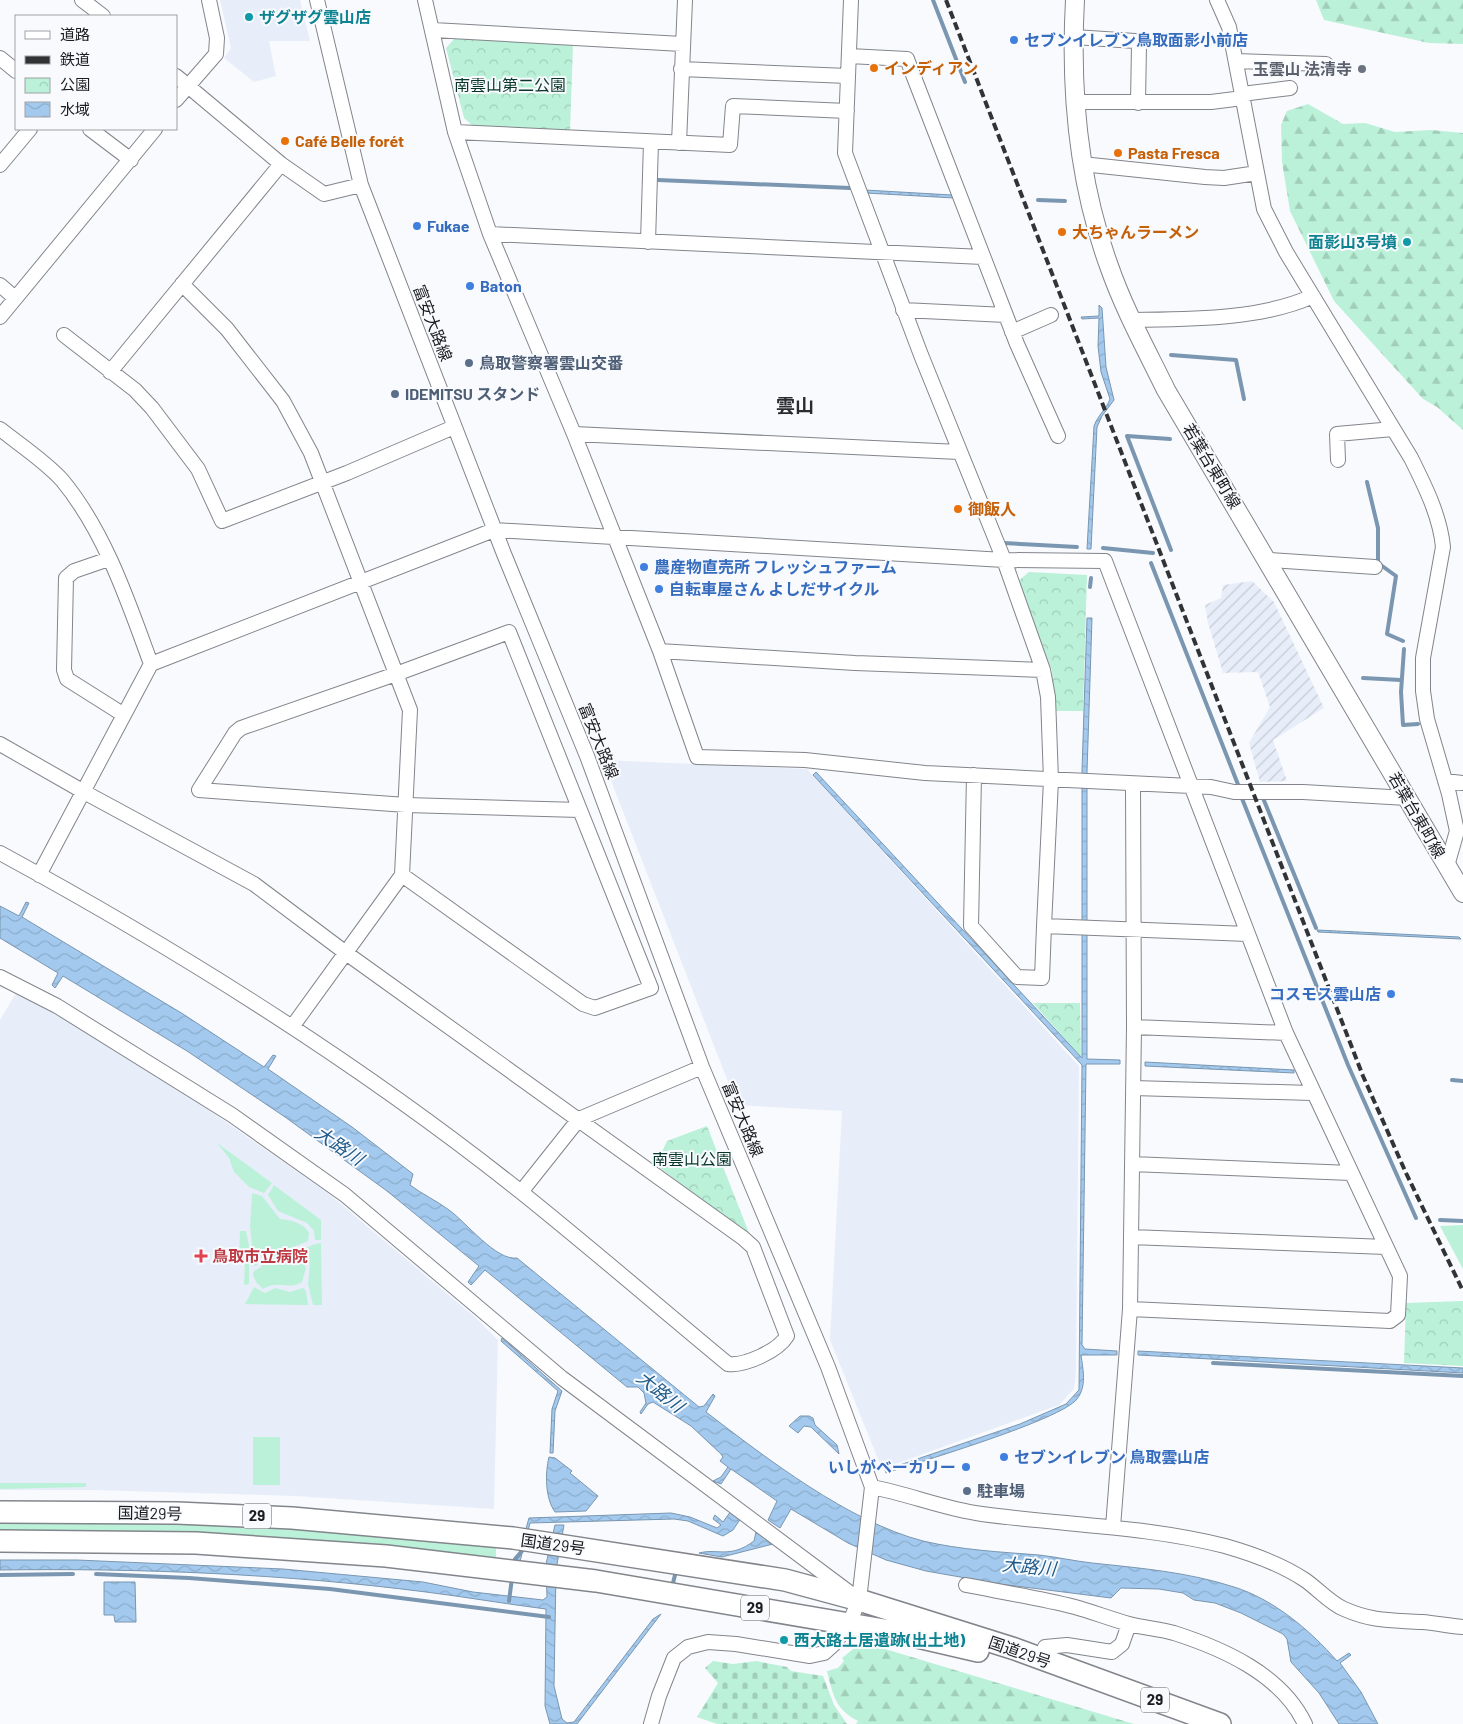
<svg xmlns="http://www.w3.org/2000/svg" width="1463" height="1724" viewBox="0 0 1463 1724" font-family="Barlow,'Noto Sans JP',sans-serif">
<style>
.built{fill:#e8eef9}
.industrial{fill:url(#industrial-furrows)}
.green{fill:#bbf1d8}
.forest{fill:url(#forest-firs)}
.cemetery{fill:url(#cemetery-stones)}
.park{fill:url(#park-crowns)}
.water{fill:url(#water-waves);stroke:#7a96b0}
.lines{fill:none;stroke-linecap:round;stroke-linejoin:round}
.stream{stroke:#7a96b0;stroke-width:4}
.minor-casing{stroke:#82858b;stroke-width:16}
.major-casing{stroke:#82858b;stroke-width:20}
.highway-casing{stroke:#82858b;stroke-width:24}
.minor{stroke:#fff;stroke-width:14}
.major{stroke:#fff;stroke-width:18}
.highway{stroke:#fff;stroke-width:21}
.rail{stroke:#323335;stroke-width:4;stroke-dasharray:8 4;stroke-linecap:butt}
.culture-dot{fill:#0f9aa8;stroke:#f8fafe;stroke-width:2}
.shop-dot{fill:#3f7fe0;stroke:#f8fafe;stroke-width:2}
.food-dot{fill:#e8710a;stroke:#f8fafe;stroke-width:2}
.worship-dot{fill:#6b7280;stroke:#f8fafe;stroke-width:2}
.service-dot{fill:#5c6f8a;stroke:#f8fafe;stroke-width:2}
.health-dot{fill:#e0444e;stroke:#f8fafe;stroke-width:2}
.labels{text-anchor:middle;stroke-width:4;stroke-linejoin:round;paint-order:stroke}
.shield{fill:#f8fafe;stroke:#5d5f61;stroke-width:1}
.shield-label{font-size:15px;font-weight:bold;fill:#1b1c1e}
.culture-label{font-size:16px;font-weight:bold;fill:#0d838f;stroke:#f8fafe;text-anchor:start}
.shop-label{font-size:16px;font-weight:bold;fill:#366cbe;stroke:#f8fafe;text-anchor:start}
.food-label{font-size:16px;font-weight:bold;fill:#c56008;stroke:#f8fafe;text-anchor:start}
.worship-label{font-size:16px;font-weight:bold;fill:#5b616d;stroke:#f8fafe;text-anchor:end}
.park-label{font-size:16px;fill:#093727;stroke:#f8fafe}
.street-label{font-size:16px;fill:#1b1c1e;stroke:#f8fafe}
.service-label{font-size:16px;font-weight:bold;fill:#4e5e75;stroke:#f8fafe;text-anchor:start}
.health-label{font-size:16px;font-weight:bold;fill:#be3a42;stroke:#f8fafe;text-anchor:start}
.water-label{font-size:18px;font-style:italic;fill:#205b89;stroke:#f8fafe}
.quarter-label{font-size:19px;font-weight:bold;fill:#282b30;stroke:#f8fafe}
</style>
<defs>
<pattern id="industrial-furrows" width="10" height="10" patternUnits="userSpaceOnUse" patternTransform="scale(1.25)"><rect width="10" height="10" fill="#e8eef9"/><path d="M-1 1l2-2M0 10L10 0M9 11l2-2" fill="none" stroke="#c6ccd5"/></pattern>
<pattern id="forest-firs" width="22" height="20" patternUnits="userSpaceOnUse" patternTransform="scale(1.25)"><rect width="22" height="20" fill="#bbf1d8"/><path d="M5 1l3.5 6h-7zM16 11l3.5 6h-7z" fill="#a0ceb9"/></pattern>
<pattern id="cemetery-stones" width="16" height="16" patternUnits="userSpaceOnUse" patternTransform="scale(1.25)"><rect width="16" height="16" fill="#bbf1d8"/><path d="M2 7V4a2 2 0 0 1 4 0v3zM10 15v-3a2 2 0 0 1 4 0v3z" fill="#a0ceb9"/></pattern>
<pattern id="park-crowns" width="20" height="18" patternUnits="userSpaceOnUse" patternTransform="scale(1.25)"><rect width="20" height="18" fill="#bbf1d8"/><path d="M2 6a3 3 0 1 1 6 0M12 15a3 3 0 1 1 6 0" fill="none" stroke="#a0ceb9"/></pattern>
<pattern id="water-waves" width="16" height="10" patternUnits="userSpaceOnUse" patternTransform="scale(1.25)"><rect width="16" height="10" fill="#a3caee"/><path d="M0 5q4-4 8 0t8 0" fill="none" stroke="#8cadcc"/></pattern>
</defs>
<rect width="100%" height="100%" fill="#f8fafe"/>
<path class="built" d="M220,0h80l10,41h-41l7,35 -22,6 -30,-24 7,-10z
M603,760l204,9 272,297 -3,308 -2,15 -15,16 -177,64 -52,-129 12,-229 -105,-6z
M16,993l40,20 143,90 130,91 147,124 22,22 -4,169 -199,-13 -203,-6h-92v-470z"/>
<path class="industrial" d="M1252,581l22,21 50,106 -51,32 14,41 -27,1 -11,-39 21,-36 -12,-35 -35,1 -15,-50 -3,-18 16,-7 2,-13z"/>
<path class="green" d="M217,1143l55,40 -8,10 -15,-6 -15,-15 -5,-14z
M274,1185l47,35v20h-6l-1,-9 -7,-8 -29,-12 -10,-16z
M252,1193l10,3 18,23c11,1 24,4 29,14l-1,8 -27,11 -13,-4 -8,6 -3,11 -3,1 -4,-40z
M1463,1225v44l-23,-43z
M240,1231h6l3,14v39l-5,1 1,-26h-6z
M321,1243l1,62h-9l-5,-21 2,-19 -9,-11c3,-7 13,-10 20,-11z
M268,1253c13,3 33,-1 38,15l-4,14c-14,9 -22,-3 -39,7l-7,-7 -3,-7 1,-4 7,-4 2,-10z
M254,1287l11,6 10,-5 15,4 13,-4 3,3 2,14 -63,-1z
M253,1437h27v48h-27z
M0,1483h86v4l-86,2z
M0,1521h133l153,5 210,20v14c-161,-24 -333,-31 -496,-28z"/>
<path class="forest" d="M1316,0h147v44l-34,-1 -105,-23z
M1308,104l35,20 22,-1 30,9 36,-2 32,3v297l-26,-23 -14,-8 -89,-98 -44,-90 -8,-49 -1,-37 6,-14z
M857,1646h18l259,78h-278l2,-3c-23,-12 -25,-26 -31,-50l11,-3 6,-7 -2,-3z"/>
<path class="cemetery" d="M713,1661l20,3 23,-3 31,6 4,4 32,5 11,29 13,19h-130l-20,-7 21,-34 -13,-15z"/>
<path class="park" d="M455,38l118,6 -3,87 -97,-5 -9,-8 -18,-70z
M1029,572l58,3 -4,136h-29l-2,-41 -35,-88z
M1033,1003h47l1,54z
M707,1126l42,107 -2,1 -91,-69 11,-24z
M1463,1301v65l-59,-3 2,-60z"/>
<path class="water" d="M865,190l87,5 2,3 -88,-5z
M1099,305l3,3 4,59 8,33 -12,16 -5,11 -6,122h-4l7,-123c4,-11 13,-18 16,-27l-9,-27 -3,-26 1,-28 -17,1 -1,-2 18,-1z
M1087,618h5l-5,154v287l33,1v4h-34l-4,281 3,4 32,2v4h-36c2,15 6,31 -4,44 -16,21 -158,63 -191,74l-1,-3 135,-46 46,-20 13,-14 3,-325 -269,-290 3,-3 266,286v-287z
M26,902l3,1 -7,14 161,97 81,53 9,-12 3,1 -8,13 84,58 61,47 -3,11c12,9 27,16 39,25 17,12 47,51 68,48l182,149 5,-1 9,-12 2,2 -9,16c60,46 143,110 217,129 38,9 78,11 116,14 18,2 35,6 53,8 47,5 96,9 142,24 39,12 76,43 103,74l12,-8 2,2 -11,8 21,29 17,32h-39l-20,-31 -28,-31 -4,-23 -4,-5 -42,-21 -26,-10 -21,-3 -11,-7 -24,-4 -38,-1 -10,10 -111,-14 -74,-13 -40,-11 -38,-17 -57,-34 -11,19 -12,-8 9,-19 -46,-32 -10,15 -8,-3 8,-4 7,-10 -8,-6 3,-4 -2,-3 -30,-28 -38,-24 -5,2 -7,10 -1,-2 6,-9 -2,-10 -6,-6h-11l-142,-117 -14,15 -3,-3 11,-16 -92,-75 -102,-74 -98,-66 -124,-75 -8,12 -3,-3 6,-12 -58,-35v-32l19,10z
M1317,930l142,7 2,2 -143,-7z
M1145,1062l149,8v3l-149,-7z
M502,1338l60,53 -7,20 -2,42h-3l2,-44 6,-18 -57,-50z
M1138,1351l325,17v5l-325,-18z
M800,1416h9l4,2 2,7 22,20 2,9 -28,-27 -7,-1 -6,7 -9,-7z
M549,1457l6,1 17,13 -2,2 28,23 -12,15 -31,1c-10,-14 -10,-39 -6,-55z
M731,1511l10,7 -8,12 -10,6 -35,-15 -14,-2 -144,4 -12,46 -3,-1 14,-50 142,-5 19,4 27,11 4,-3 -8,-6 2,-4 8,7z
M555,1525h9l-8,45 -2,116 8,33 5,4 7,-1 79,-103 8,-5 -84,110h-27l-5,-18 1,-97c-40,-5 -80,-12 -120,-17 -140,-18 -285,-24 -426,-22v-10h77l206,9 140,13 50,10 70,8 4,-3 -1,-33z
M756,1532l17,12 -51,13 -23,-4c19,-5 31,6 55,-12z
M104,1582h31l1,40h-21l-1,-7h-10z"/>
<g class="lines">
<path class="stream" d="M933,0l32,82
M658,180l192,8
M1038,200l27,1
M1171,355l65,5 8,39
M1170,439l-43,-3 44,114
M1367,482l11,46v35
M1003,543l74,4
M1103,548l50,5
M1151,563l88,224
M1378,563l18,13 -9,58 16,7
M1090,587l1,-9
M1404,649l-3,43 2,33 15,-1
M1363,678l38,2
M1241,796l107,269 68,153
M1263,798l53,130
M1452,1080l11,1
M1440,1220l23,1
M1213,1363l250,13
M514,1564l1,-5 7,-8
M96,1574l93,4 141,11 219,28
M0,1575l73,-1
M673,1583l3,-12
M509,1601l3,-23"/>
<g class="minor-casing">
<path id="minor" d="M82,0l21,16
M317,0l44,185 143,369 83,202 115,311 126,300 44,120 -13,113 -10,24 -15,20 -10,9 -14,3 -74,-12 -28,-2 -20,5 -14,11 -15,38 -8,28
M425,0l30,132 35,102 84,200 86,217 37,106 108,3 120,13 286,14 23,5h69l104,6
M851,0l-6,153 76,202 83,205 39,110 5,27 3,83 -7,146 204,8
M1217,0l12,27 35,182 22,43 125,206c14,28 29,58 32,89l-20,111v33l4,28 22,75 8,37 -10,35
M433,30l249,14
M1074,37l61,4 4,4 -1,58
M849,56l58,3 110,285 41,92
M0,58l16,13
M1236,61l90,3
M681,69l167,7
M176,76l105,88 43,30 37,-9
M1242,94l48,-6
M176,100l40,-46 1,-16 -8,-38
M1075,102h136l32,-4
M90,129l41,31
M455,132l275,13 3,-39 114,5
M679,143l6,-143
M1082,164l123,13 19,1 33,-5
M0,165l30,-36
M490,234l493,23
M648,242l3,-100
M182,284l45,45 56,72 28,52 99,257 -8,165 -110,152
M0,285l15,13
M903,310l103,5
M0,317l155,-188
M1131,320c58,-1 129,0 182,-24
M1012,332l39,-17
M64,335l71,55 17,18 46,61 24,52 125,-48 107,-46
M110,372l171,-208
M0,429c19,15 46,33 62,51 43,52 66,121 89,184
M574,434l385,18
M1338,460l-1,-26 56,-5
M109,559l-35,12 -8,7 -2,92 3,9 57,36
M1269,560l106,7
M660,651l195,12 188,7
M0,744l84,48 170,92 92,69 397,285 10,9 34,89c-9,15 -42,30 -59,28 -69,-57 -137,-116 -207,-172 -162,-129 -339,-240 -521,-339
M974,775l-3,151 46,51 25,1 2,-52
M1445,781l18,2
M39,875l112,-211 343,-134 510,30 101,1 181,472 114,243 -2,39 -8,6 -260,-12
M402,875l181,129 12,4 56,-20 -142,-356 -113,42 -155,54 -6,5 -36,57 207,15 174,5
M0,977l57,29 175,109 113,80 217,183 288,215
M1134,1027l152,6
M1133,1088l179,5
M1132,1164l219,9
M521,1192l58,-73 123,-52
M1131,1237l255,10
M872,1487c37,7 72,22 110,27 81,11 164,12 243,32 28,8 56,18 80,34 13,9 25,23 39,29 30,13 47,11 78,13 14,1 27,4 41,5
M1113,1527l17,-218 4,-282 -1,-242
M966,1585c36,7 73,13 109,22 18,5 36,12 54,17 15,4 31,5 45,9 50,16 108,42 131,91
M1045,1647l22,-2 45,7 10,-8 7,-20"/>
</g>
<g class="major-casing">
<path id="major" d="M1075,0c-5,90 3,181 34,266 15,43 37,83 57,124l297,503"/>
</g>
<g class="highway-casing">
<path id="highway" d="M0,1512l177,1 115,5 221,20 272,42 74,20 156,49 205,75
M0,1541l196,2 190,13 210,25 300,51 82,19"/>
</g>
<use href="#minor" class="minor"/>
<use href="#major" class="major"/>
<use href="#highway" class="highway"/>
<path class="rail" d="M946,0l417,1076 43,97 57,118"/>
</g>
<g class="culture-dot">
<circle cx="249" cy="17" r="5"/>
<circle cx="1407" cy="242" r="5"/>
<circle cx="784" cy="1640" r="5"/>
</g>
<g class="shop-dot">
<circle cx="1014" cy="40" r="5"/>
<circle cx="417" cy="226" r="5"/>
<circle cx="470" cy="286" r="5"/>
<circle cx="644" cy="567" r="5"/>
<circle cx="659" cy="589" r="5"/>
<circle cx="1391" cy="994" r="5"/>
<circle cx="1004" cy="1457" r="5"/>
<circle cx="966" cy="1467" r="5"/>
</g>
<g class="food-dot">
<circle cx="874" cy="68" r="5"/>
<circle cx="285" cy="141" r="5"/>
<circle cx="1118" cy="153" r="5"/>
<circle cx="1062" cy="232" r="5"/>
<circle cx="958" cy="509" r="5"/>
</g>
<circle class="worship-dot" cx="1362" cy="69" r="5"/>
<g class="service-dot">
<circle cx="469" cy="363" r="5"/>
<circle cx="395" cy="394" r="5"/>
<circle cx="967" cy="1491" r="5"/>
</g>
<path class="health-dot" d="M198.5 1248.5h5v5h5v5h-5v5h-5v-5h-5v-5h5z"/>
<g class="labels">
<g class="shield">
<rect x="243" y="1503.5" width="28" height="25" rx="4"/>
<rect x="741" y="1595.5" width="28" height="25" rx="4"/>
<rect x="1141" y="1687.5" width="28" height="25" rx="4"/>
</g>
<g class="shield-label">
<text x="257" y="1521">29</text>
<text x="755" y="1613">29</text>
<text x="1155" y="1705">29</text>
</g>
<g class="culture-label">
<text x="259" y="23">ザグザグ雲山店</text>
<text x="1397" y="248" text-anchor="end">面影山3号墳</text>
<text x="794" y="1646">西大路土居遺跡(出土地)</text>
</g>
<g class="shop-label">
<text x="1024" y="46">セブンイレブン鳥取面影小前店</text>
<text x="427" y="232">Fukae</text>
<text x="480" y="292">Baton</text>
<text x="654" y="573">農産物直売所 フレッシュファーム</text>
<text x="669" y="595">自転車屋さん よしだサイクル</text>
<text x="1381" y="1000" text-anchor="end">コスモス雲山店</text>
<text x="1014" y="1463">セブンイレブン 鳥取雲山店</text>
<text x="956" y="1473" text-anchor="end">いしがベーカリー</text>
</g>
<g class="food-label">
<text x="884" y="74">インディアン</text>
<text x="295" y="147">Café Belle forét</text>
<text x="1128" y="159">Pasta Fresca</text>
<text x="1072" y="238">大ちゃんラーメン</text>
<text x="968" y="515">御飯人</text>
</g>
<g class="worship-label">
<text x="1352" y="75">玉雲山 法清寺</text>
</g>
<g class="park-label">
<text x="510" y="91">南雲山第二公園</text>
<text x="692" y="1165">南雲山公園</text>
</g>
<g class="street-label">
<text transform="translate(433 323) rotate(69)" y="6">富安大路線</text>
<text transform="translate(1212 466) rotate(59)" y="6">若葉台東町線</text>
<text transform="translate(599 741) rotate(68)" y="6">富安大路線</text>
<text transform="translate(1417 815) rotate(60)" y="6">若葉台東町線</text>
<text transform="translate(743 1119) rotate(67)" y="6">富安大路線</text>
<text transform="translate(150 1513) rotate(1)" y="6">国道29号</text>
<text transform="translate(553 1544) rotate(8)" y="6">国道29号</text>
<text transform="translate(1020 1652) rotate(19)" y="6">国道29号</text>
</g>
<g class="service-label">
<text x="479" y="369">鳥取警察署雲山交番</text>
<text x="405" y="400">IDEMITSU スタンド</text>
<text x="977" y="1497">駐車場</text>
</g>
<g class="health-label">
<text x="212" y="1262">鳥取市立病院</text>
</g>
<g class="water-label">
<text transform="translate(339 1146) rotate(34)" y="6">大路川</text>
<text transform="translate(660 1392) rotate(39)" y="6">大路川</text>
<text transform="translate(1029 1567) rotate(5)" y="6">大路川</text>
</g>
<g class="quarter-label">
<text x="795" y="412">雲山</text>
</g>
</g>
<rect x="15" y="15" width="162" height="115" fill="#f8fafe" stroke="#a0a1a4"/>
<rect x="25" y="31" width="25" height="8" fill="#ffffff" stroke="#a0a1a4"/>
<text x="60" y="40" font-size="15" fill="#1b1c1e">道路</text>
<rect x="25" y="56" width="25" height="8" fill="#323335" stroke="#a0a1a4"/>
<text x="60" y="65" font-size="15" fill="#1b1c1e">鉄道</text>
<rect x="25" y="78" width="25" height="15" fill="url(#park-crowns)" stroke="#a0a1a4"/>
<text x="60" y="90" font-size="15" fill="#1b1c1e">公園</text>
<rect x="25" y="102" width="25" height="15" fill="url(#water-waves)" stroke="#a0a1a4"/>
<text x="60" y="115" font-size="15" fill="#1b1c1e">水域</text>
</svg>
